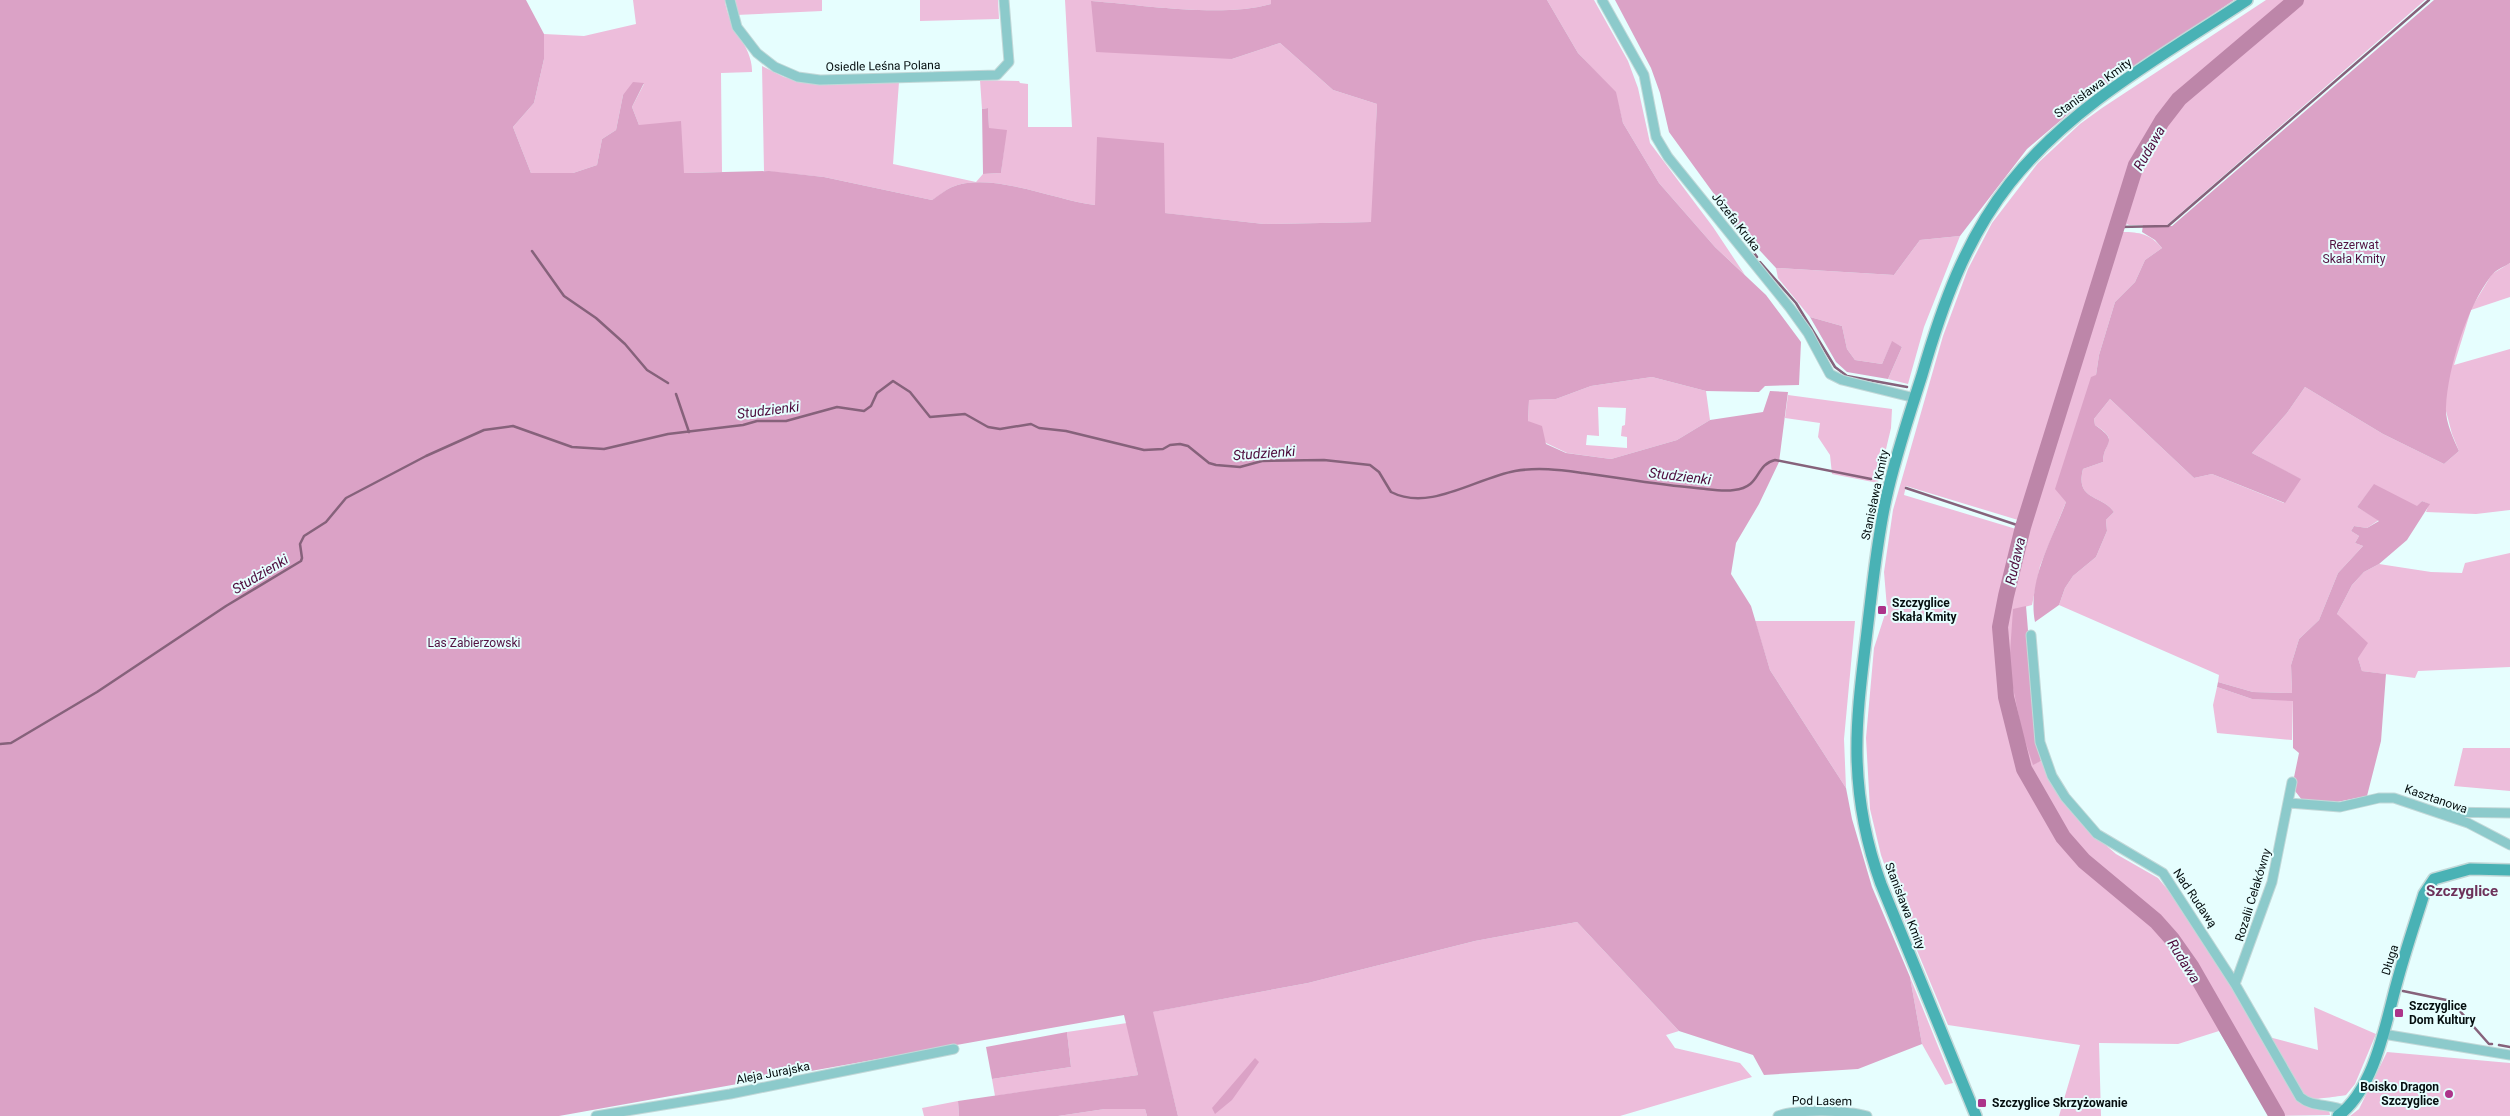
<svg xmlns="http://www.w3.org/2000/svg" width="2510" height="1116" viewBox="0 0 2510 1116" font-family="Roboto,sans-serif">
<style>
.green{fill:#edbddb;fill-rule:evenodd}
.forest{fill:#dba2c6}
.lines{fill:none;stroke-linecap:round;stroke-linejoin:round}
.stream{stroke:#86627b;stroke-width:2.5}
.river{stroke:#bd86a9;stroke-width:16}
.street-casing{stroke:#c2d8d8;stroke-width:11}
.secondary-casing{stroke:#c2d8d8;stroke-width:14}
.street{stroke:#8ccacb;stroke-width:9}
.secondary{stroke:#49b2b5;stroke-width:11}
.poi-dot{fill:#ac348a;stroke:#e6fefe;stroke-width:2}
.labels{text-anchor:middle;stroke-width:4;stroke-linejoin:round;paint-order:stroke}
.street-label{font-size:12px;fill:#050e0f;stroke:#e6fefe}
.park-label{font-size:12px;fill:#521141;stroke:#e6fefe}
.poi-label{font-size:12px;font-weight:bold;fill:#050e0f;stroke:#e6fefe;text-anchor:start}
.water-label{font-size:14px;font-style:italic;fill:#4e0c3d;stroke:#e6fefe}
.quarter-label{font-size:15px;font-weight:bold;fill:#6d315a;stroke:#e6fefe}
</style>
<rect width="100%" height="100%" fill="#e6fefe"/>
<path class="green" d="M633,0h92c2,27 28,46 27,72l-31,1 1,99 -38,1 -45,-48 -7,-18 12,-23 -21,11 -7,35 -14,9 -5,26 -24,8h-42l-18,-46 21,-24 10,-44v-25l40,2 52,-12z
M734,0h88v11l-86,4z
M920,0h78l1,19 -79,2z
M1065,0h206v4c-49,14 -127,1 -180,-3l141,58 48,-16 53,47 44,14 -5,118 -108,2 -100,-11v-70l-69,62c-40,-5 -105,-34 -143,-18 -7,3 -13,9 -20,13l-108,-23 -60,-6 -2,-105 22,11 25,6 90,-1 -6,82 83,18 7,-8 18,-1 5,-42 -17,-2 -1,-21 -6,1 -2,-29 39,1 1,2 8,1v43h44z
M1547,0h47l34,61 10,27 12,55 63,84 32,48 -30,-28 -56,-64 -36,-60 -8,-31 -37,-39z
M2266,0h159l-258,225h-38l-2,-1 -5,8c18,0 28,2 40,16l-17,12 -10,22 -20,20 -16,53 -3,20 -30,127 -26,64 -8,39 -19,5 20,154 8,-3 16,28 36,45 23,20 42,24 20,24 31,45 87,150 33,13 1,5 -60,1 -51,-85 -41,13 -79,-1 2,73h-42l21,-71 -132,-20 -44,-106 -23,-64 -11,-46 -4,-71 8,-90 13,-40 -3,-36 9,-62 50,-174 25,-67 24,-46 46,-60 42,-39 22,-16zM1906,486l112,34 -2,9 -112,-34z
M2442,0h68v246l-31,37 -7,24 20,-33 18,-11v34l-39,13 -17,55 56,-16v161l-34,4 -50,-2 3,-8 -7,-3 -5,6 -43,-22 -17,22 22,13 -12,8 -13,-2 -3,5 8,5 -4,7 8,3 -25,27 -19,47 -20,19 -8,26 1,28 -39,-1 -35,-10 1,-7 -160,-70 6,-17 8,-12 23,-19 11,-26 -1,-11 8,-8c-13,-18 -39,-11 -31,-43l20,-7c0,-21 18,-20 -8,-37l-1,-6 16,-20 84,79 18,-4 72,29 16,-24 -48,-26 35,-40 18,-26 78,47 61,30 15,-13 -7,-17 -6,-23 -2,37 -15,2 -93,-48 -53,-39 -35,-32 -33,-42v-57l-15,-13 178,-164z
M1960,236l-36,91 -16,57 -20,-5 14,-32 -10,-5 -10,22 -27,-4 -8,-11 -5,-23 -32,-9 -32,-39 -2,-10 118,7 26,-35z
M1652,377l54,14 4,29 -33,20 -66,19 -44,-6 -21,-10 -18,-22 1,-21 27,-1 35,-13zM1598,407l28,1 -1,17 -3,1 -1,10 6,1v11l-41,-3 1,-10 12,1z
M1788,395l104,14 -1,19 -13,55 -46,-9 -2,-19 -12,-18 2,-14 -35,-5z
M2510,553v114l-92,4 -3,7 -53,-7 -4,-13 -21,-44 15,-29 12,-13 15,-8 52,8 31,1 3,-10z
M1755,621h100l-11,118 2,49 -76,-118z
M2217,687l35,12 41,1 -1,40 -75,-7 -4,-28z
M2463,748h47v43l-56,-5z
M1577,922l102,109 -13,4 9,13 65,15 12,14 -132,39h-442l-26,-104 156,-29 167,-42z
M1910,977l43,106 -8,2 -23,-41z
M2314,1007l62,27 -21,50 -9,11c-4,1 -35,5 -37,4 -3,-1 -6,-5 -9,-8l-31,-54 49,13z
M1127,1023l11,52 -143,21 -3,-17 79,-12 -4,-35z
M2387,1052l123,11v53h-160l9,-7z
M958,1101l1,15h-35l-2,-8z
M1105,1109h40l2,7h-89z"/>
<path class="forest" d="M0,0h526l18,34v25l-10,44 -21,24 18,46h42l24,-8 5,-26 14,-9 7,-35 10,-13 11,1 -12,24 7,18 42,-4 3,52 85,-2 55,6 108,23c6,-4 13,-10 20,-13 38,-16 103,13 143,18l2,-68 67,6 1,70 99,11 107,-2 6,-118 -44,-14 -53,-47 -48,16 -136,-7 -5,-51c53,4 131,17 180,3v-4h276l31,53 38,39 7,31 36,60 56,64 51,48 35,47 -2,43 -34,1 -6,6 -53,-1 -54,-14 -61,9 -35,13 -27,1 -1,21 14,5 4,18 20,9 45,6 66,-19 33,-20 53,-8 7,-21 18,1 -9,70 -20,42 -23,39 -5,31 20,32 19,64 76,118 6,31 20,68 38,90 12,67 -64,25 -94,6 -11,-20 -74,-24 -102,-109 -102,19 -167,42 -155,29 25,104h-31l-2,-7h-40l-47,7h-99l-1,-15 180,-26 -14,-60 -565,101h-559z
M1615,0h619l-160,109 -47,40 -67,87 -40,4 -26,35 -118,-7 -38,-41 -69,-95 -9,-39 -9,-25z
M2434,0h76v263c-6,4 -15,7 -19,13 -24,31 -43,91 -45,131 -1,14 7,31 13,44l-15,13 -61,-30 -78,-47 -18,26 -35,40 49,26 -16,24 -73,-29 -18,4 -84,-79 -16,20 1,6c26,18 8,16 8,37l-20,7c-8,32 18,25 31,43l-8,8 1,11 -11,26 -23,19 -8,12 -6,17 -24,17c-8,-41 17,-82 31,-120l-11,-13 36,-112 5,-2 3,-20 16,-53 20,-20 10,-22 17,-12 -7,-8 -13,-8 1,-7 29,1z
M988,108l1,20 18,2 -6,43 -18,1 -1,-65z
M1810,317l32,9 5,23 8,11 27,4 10,-23 10,6 -14,32 -41,-7 -11,-10z
M2374,484l43,22 5,-5 8,3 -23,36 -28,24 -15,8 -12,13 -15,29 31,29 -10,15 4,13 24,3 -5,67 -14,55 -40,8 -25,-4 -10,-13 7,-34 -6,-5v-47l-41,-2 -35,-12 1,-5 35,10 39,1 -1,-28 8,-26 20,-19 19,-47 25,-27 -8,-3 4,-7 -8,-5 3,-5 13,2 12,-7 -22,-14z
M2026,606l11,134 4,21 -8,4 -11,-33 -13,-64 4,-59z
M1067,1032l4,35 -79,12 -6,-32z
M1255,1058l4,4 -27,38 -17,14 -3,-6z"/>
<g class="lines">
<path class="stream" d="M1715,197l42,60
M2119,227l49,-1 261,-226
M532,251l32,45 32,22 29,26 22,26 21,13
M1760,262l36,41 39,64 12,9 60,11
M676,394l13,38
M1906,488l117,39
M0,744l11,-1 86,-51 129,-86 75,-45 1,-3 -2,-14 4,-8 22,-14 20,-24 80,-42 58,-26 29,-4 59,21 32,2 64,-15 75,-9 14,-4h29l51,-14 27,4 7,-5 6,-13 16,-12 17,11 20,25 35,-3 23,13 12,2 31,-5 8,4 27,3 78,19 19,-1 7,-4 10,-1 8,2 21,17 7,2 24,2 22,-6 62,-1 46,5 9,7 12,20c39,20 85,-14 124,-21 24,-4 45,-1 68,2 38,5 75,12 113,15 13,1 26,4 38,2 28,-3 20,-25 41,-30l96,19
M2403,991l48,10 38,43h3
M2499,1045l11,2"/>
<path class="river" d="M2277,1116l-86,-150 -19,-27 -16,-18 -72,-60 -21,-24 -39,-68 -18,-72 -6,-70 6,-31 17,-69 113,-362 26,-44 17,-22 117,-99"/>
<g class="street-casing">
<path id="street" d="M730,0l7,27 20,26 18,14 23,10 22,3 177,-5 12,-13 -5,-62
M1602,0l42,75 12,62 12,20 122,151 18,25 22,41 12,6 73,18
M2031,635l9,107 12,34 13,21 32,37 66,39 72,111 65,113c13,11 30,6 45,14
M2289,803l51,4 39,-9h15l74,25 42,22
M2444,812l66,1
M2235,984l37,-102 20,-100
M2383,1034l127,21
M596,1116l134,-22 224,-45
M1778,1116c18,-7 70,-6 89,0"/>
</g>
<g class="secondary-casing">
<path id="secondary" d="M1976,1116l-95,-232c-15,-41 -23,-84 -24,-127 -1,-45 6,-90 11,-134 5,-41 9,-83 18,-124 9,-42 23,-83 36,-124 20,-69 43,-135 88,-192 63,-79 154,-128 237,-183
M2338,1116c37,-28 47,-91 59,-134 8,-30 18,-59 27,-88l10,-15 36,-10 40,1"/>
</g>
<use href="#street" class="street"/>
<use href="#secondary" class="secondary"/>
</g>
<g class="poi-dot">
<rect x="1877" y="605" width="10" height="10" rx="2.5"/>
<rect x="2394" y="1008" width="10" height="10" rx="2.5"/>
<circle cx="2449" cy="1094" r="5"/>
<rect x="1977" y="1098" width="10" height="10" rx="2.5"/>
</g>
<g class="labels">
<g class="street-label">
<text transform="translate(883 66) rotate(-1)" y="4">Osiedle Leśna Polana</text>
<text transform="translate(2093 88) rotate(-36)" y="4">Stanisława Kmity</text>
<text transform="translate(1736 222) rotate(52)" y="4">Józefa Kruka</text>
<text transform="translate(1875 495) rotate(-78)" y="4">Stanisława Kmity</text>
<text transform="translate(2436 799) rotate(19)" y="4">Kasztanowa</text>
<text transform="translate(2253 895) rotate(-73)" y="4">Rozalii Celakówny</text>
<text transform="translate(2195 898) rotate(56)" y="4">Nad Rudawą</text>
<text transform="translate(1905 906) rotate(69)" y="4">Stanisława Kmity</text>
<text transform="translate(2390 960) rotate(-73)" y="4">Długa</text>
<text transform="translate(773 1073) rotate(-11)" y="4">Aleja Jurajska</text>
<text transform="translate(1822 1101) rotate(1)" y="4">Pod Lasem</text>
</g>
<g class="park-label">
<text x="2354" y="249">Rezerwat<tspan x="2354" dy="14">Skała Kmity</tspan></text>
<text x="474" y="647">Las Zabierzowski</text>
</g>
<g class="poi-label">
<text x="1892" y="607">Szczyglice<tspan x="1892" dy="14">Skała Kmity</tspan></text>
<text x="2409" y="1010">Szczyglice<tspan x="2409" dy="14">Dom Kultury</tspan></text>
<text x="2439" y="1091" text-anchor="end">Boisko Dragon<tspan x="2439" dy="14">Szczyglice</tspan></text>
<text x="1992" y="1107">Szczyglice Skrzyżowanie</text>
</g>
<g class="water-label">
<text transform="translate(2149 148) rotate(-60)" y="5">Rudawa</text>
<text transform="translate(768 410) rotate(-7)" y="5">Studzienki</text>
<text transform="translate(1264 453) rotate(-4)" y="5">Studzienki</text>
<text transform="translate(1680 476) rotate(7)" y="5">Studzienki</text>
<text transform="translate(2015 561) rotate(-77)" y="5">Rudawa</text>
<text transform="translate(260 574) rotate(-31)" y="5">Studzienki</text>
<text transform="translate(2184 961) rotate(58)" y="5">Rudawa</text>
</g>
<g class="quarter-label">
<text x="2462" y="896">Szczyglice</text>
</g>
</g>
</svg>
